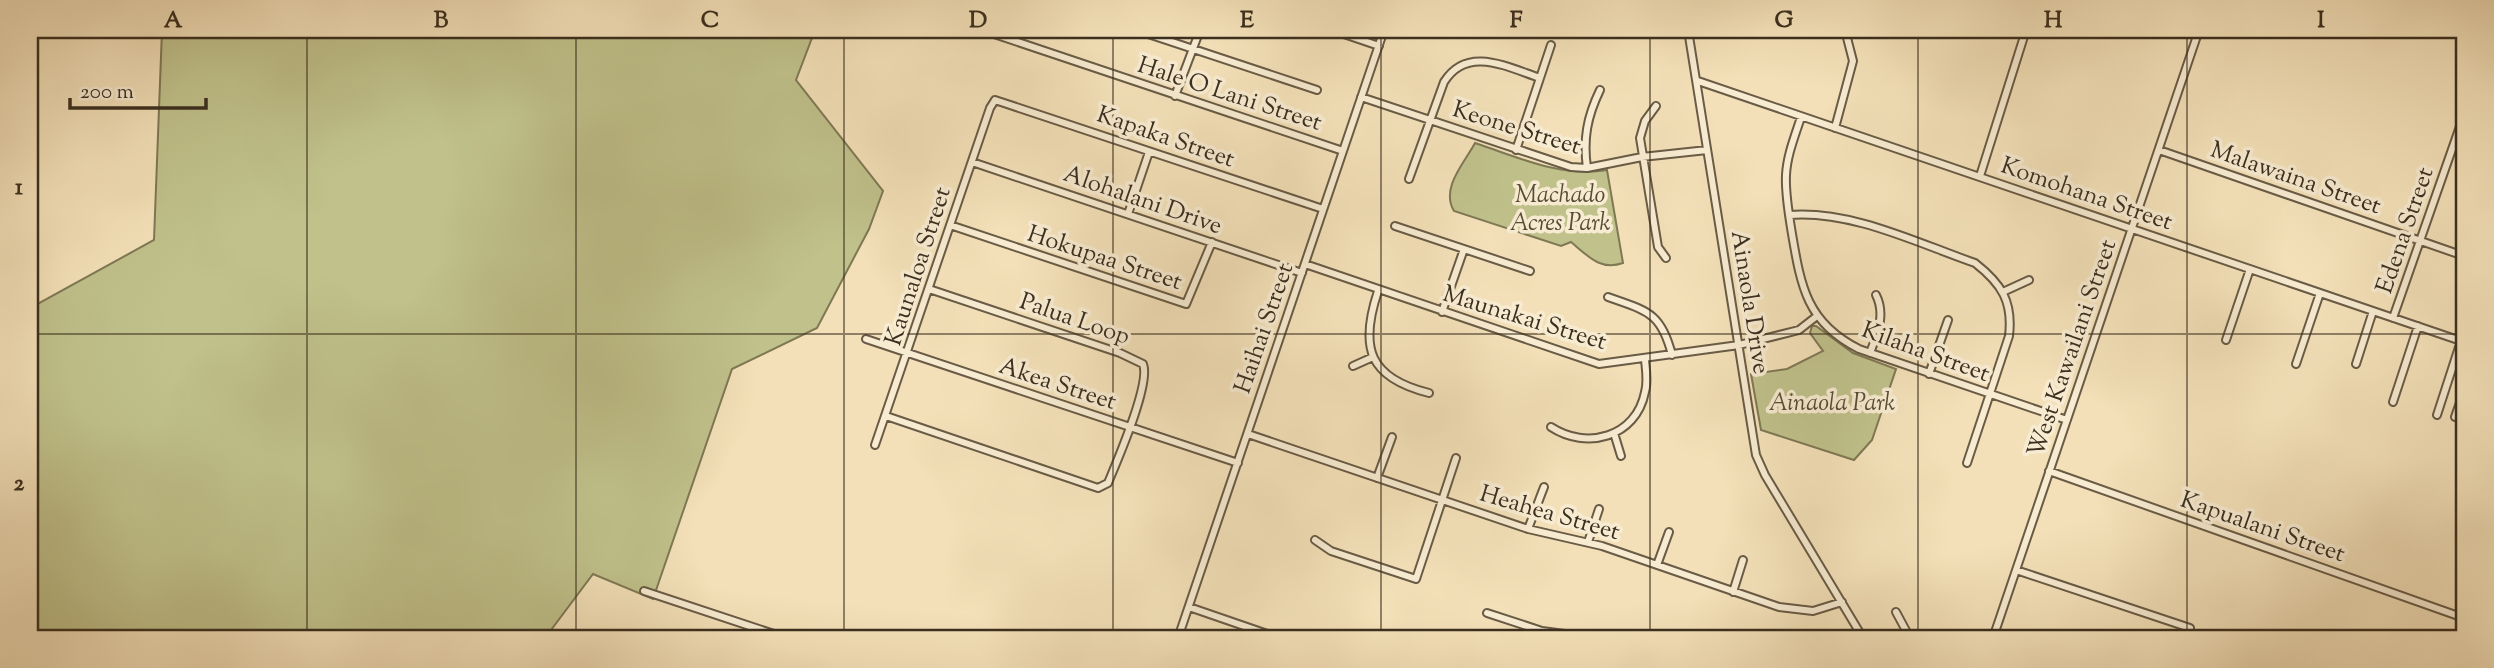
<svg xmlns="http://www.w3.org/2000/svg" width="2494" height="668" viewBox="0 0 2494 668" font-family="'Sorts Mill Goudy',serif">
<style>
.green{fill:#c0c18b;stroke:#7e7855;stroke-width:2}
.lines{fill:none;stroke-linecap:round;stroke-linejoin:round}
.minor-casing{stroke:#695b45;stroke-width:10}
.minor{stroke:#f7ebd1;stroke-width:6}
.grid{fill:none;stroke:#3b2f1f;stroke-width:2;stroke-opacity:0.55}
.labels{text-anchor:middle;stroke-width:7;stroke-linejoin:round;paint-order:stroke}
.street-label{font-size:24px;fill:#3b2f1f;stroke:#f7ebd1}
.park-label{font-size:24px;font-style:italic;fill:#564c35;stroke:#f7ebd1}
.neatline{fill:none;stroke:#3b2f1f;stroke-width:2.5}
.grid-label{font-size:23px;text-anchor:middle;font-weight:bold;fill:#3b2f1f}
</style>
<rect width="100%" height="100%" fill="#f3e0b8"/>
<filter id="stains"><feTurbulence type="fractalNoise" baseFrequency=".00286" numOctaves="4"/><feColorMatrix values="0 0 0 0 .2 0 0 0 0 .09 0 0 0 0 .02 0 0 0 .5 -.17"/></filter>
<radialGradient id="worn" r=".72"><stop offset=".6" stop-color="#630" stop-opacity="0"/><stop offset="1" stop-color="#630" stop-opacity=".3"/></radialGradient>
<path class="green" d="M162,30h653l-19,50 87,111 -14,38 -52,99 -85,41 -79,230 -60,-25 -48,64h-515v-330l124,-68z
M1475,143c43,14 86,35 132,27l16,93c-23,8 -35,-7 -52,-21l-10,4 -107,-35c-14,-23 11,-49 21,-68z
M1812,326h4l37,27 43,16 -24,71 -18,20 -93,-30 -10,-56 36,-5 36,-18 -13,-18z"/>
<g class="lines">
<g class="minor-casing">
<path id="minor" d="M1136,30l181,60
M1332,30l47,16
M1688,30l68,425 9,20 98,163
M985,31l358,120
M1698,81l766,261
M1175,96l25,-66
M1361,97l210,70 16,1 55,-11 65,-7
M1656,106l-11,15 -5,17 18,109 8,11
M1801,117c-6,19 -14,38 -15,58 -1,19 3,40 6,59 9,53 15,89 67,115l208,71
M1835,128l18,-67 -8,-31
M1516,150l35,-105
M2159,150l305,106
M972,162l330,111
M1587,168c-4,-29 0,-51 13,-78
M1980,176l46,-146
M1409,179l35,-97c23,-37 63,-15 96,-4
M1128,214l21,-62
M1789,215c63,-5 128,28 186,48 27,21 38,39 34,73l-42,127
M950,225l236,79 26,-62
M1395,226l135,45
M1305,264l294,100 140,-19 60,-15 18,-14
M1378,291c-19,57 -9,87 51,102
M2005,291l24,-11
M1608,297c39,14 53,15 64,58
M1442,312l22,-63
M2393,318l71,-203
M866,339l372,124
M2226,340l24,-71
M1870,353c7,-19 16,-38 6,-58
M2296,364l24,-71
M2356,364l17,-53
M1353,366l20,-9
M1929,374l19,-54
M2393,402l25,-76
M2437,415l24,-74
M886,416l212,72 10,-5c9,-22 43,-99 35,-119l-23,-11 -191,-64
M2455,417l9,-26
M1551,427c35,23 85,11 94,-35 3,-10 1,-22 0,-32
M1614,433l7,23
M1248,434l280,95 74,17 177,61 34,4 29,-9
M875,445l115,-337 5,-8 328,109
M2049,471l415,147
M1377,478l15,-41
M1528,529l16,-42
M1315,540l16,11 85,28 40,-121
M1588,542l11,-33
M1657,565l12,-33
M2016,570l174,58
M644,591l142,47
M1733,592l10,-32
M1189,607l90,31
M1896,612l14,26
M1487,613l55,18 53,7
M1178,638l206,-608
M1993,638l206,-608"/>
</g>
<use href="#minor" class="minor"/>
</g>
<path class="grid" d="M307,30v608M576,30v608M844,30v608M1113,30v608M1381,30v608M1650,30v608M1918,30v608M2187,30v608M30,334h2434"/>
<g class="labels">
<g class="street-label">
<text transform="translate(1230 93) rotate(18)" y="8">Hale O Lani Street</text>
<text transform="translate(1517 127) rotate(17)" y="8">Keone Street</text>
<text transform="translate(1166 136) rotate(19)" y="8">Kapaka Street</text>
<text transform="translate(2296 177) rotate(19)" y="8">Malawaina Street</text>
<text transform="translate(2087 193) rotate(19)" y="8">Komohana Street</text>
<text transform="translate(1143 199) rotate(19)" y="8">Alohalani Drive</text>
<text transform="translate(2404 230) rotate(-71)" y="8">Edena Street</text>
<text transform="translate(1105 257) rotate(18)" y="8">Hokupaa Street</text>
<text transform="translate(917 266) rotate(-72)" y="8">Kaunaloa Street</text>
<text transform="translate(1751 302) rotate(81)" y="8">Ainaola Drive</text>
<text transform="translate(1525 317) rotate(17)" y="8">Maunakai Street</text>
<text transform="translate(1075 318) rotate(19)" y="8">Palua Loop</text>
<text transform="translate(1263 328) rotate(-71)" y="8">Haihai Street</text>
<text transform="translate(2071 348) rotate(-71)" y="8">West Kawailani Street</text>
<text transform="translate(1926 351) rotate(20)" y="8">Kilaha Street</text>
<text transform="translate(1058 383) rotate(18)" y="8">Akea Street</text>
<text transform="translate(1550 512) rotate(16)" y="8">Heahea Street</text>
<text transform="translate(2263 526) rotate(19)" y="8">Kapualani Street</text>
</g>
<g class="park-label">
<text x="1560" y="202">Machado<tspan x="1560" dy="28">Acres Park</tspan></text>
<text x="1832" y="410">Ainaola Park</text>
</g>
</g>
<rect width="2494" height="668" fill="none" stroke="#f3e0b8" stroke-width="77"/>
<path d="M70 98v10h136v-10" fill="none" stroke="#3b2f1f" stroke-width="3.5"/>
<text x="80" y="98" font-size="21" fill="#3b2f1f" stroke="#f7ebd1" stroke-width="5" paint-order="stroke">200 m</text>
<rect x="38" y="38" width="2418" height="592" class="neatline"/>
<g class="grid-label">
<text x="173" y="27">A</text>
<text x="441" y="27">B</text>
<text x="710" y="27">C</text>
<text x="978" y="27">D</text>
<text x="1247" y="27">E</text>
<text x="1516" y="27">F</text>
<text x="1784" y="27">G</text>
<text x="2053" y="27">H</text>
<text x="2321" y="27">I</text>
<text x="19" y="194">1</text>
<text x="19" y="490">2</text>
</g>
<rect width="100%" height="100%" filter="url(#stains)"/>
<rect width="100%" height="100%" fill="url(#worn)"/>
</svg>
